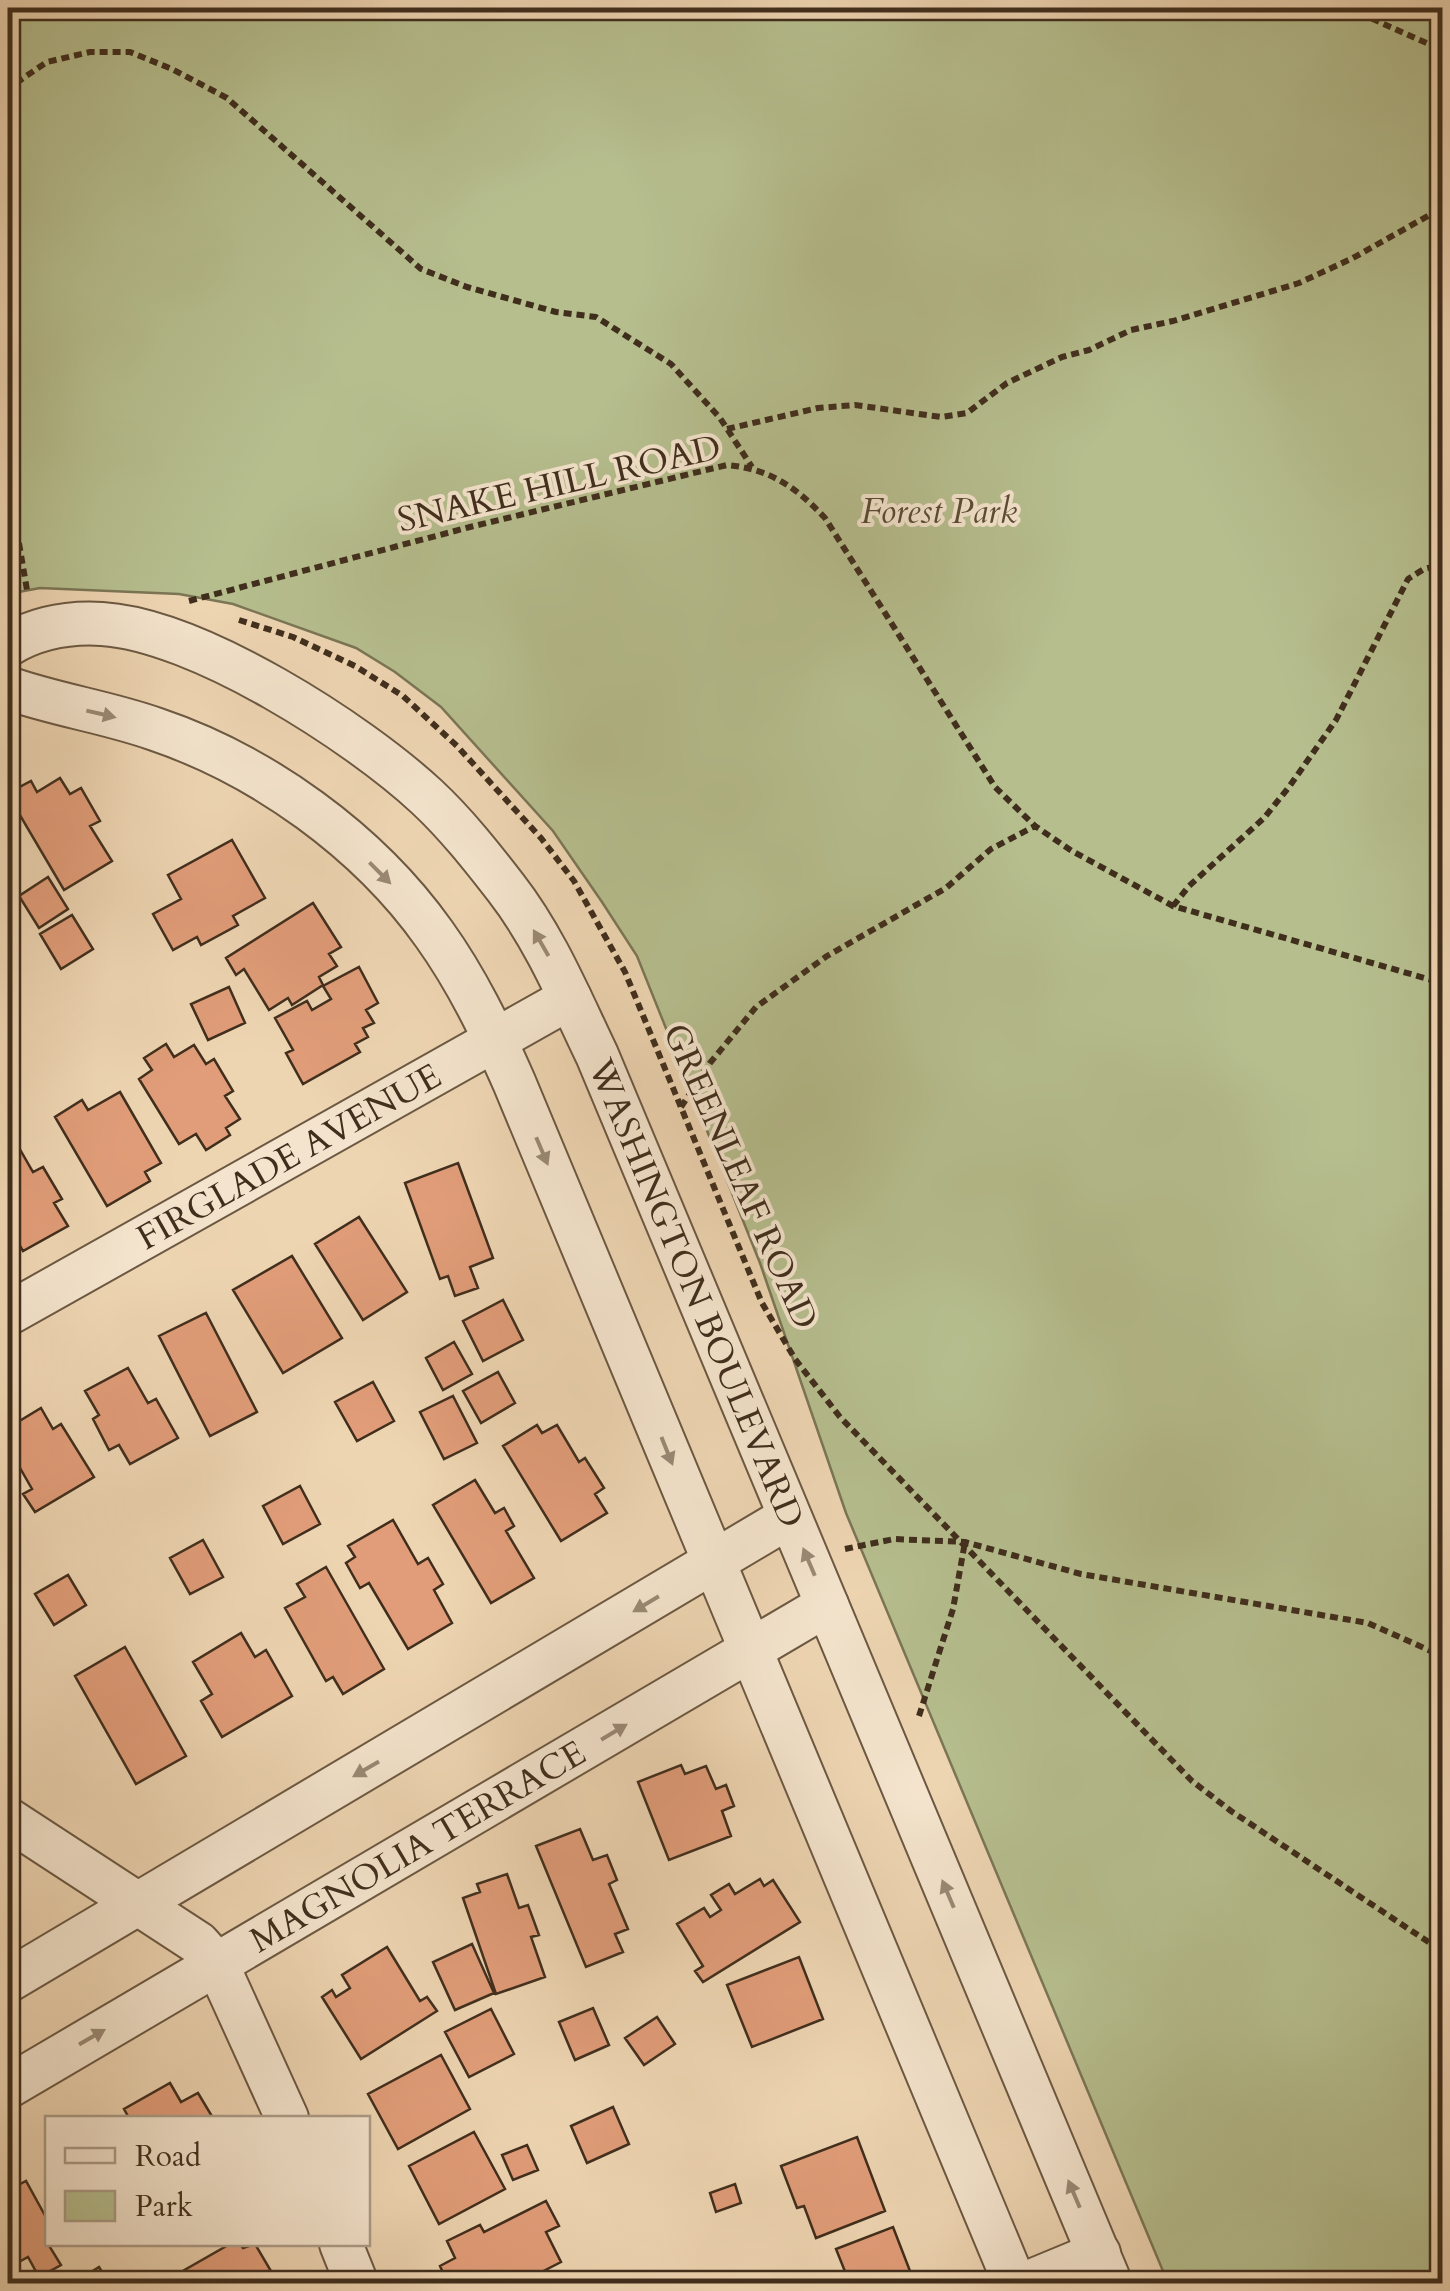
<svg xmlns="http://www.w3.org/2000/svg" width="1450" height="2291" viewBox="0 0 1450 2291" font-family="Cardo,serif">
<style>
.green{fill:#b6be8e;stroke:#7b7656;stroke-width:2.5}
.building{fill:#e19d79;stroke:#402e1d;stroke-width:2.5}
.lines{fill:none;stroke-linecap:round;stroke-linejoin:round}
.minor-casing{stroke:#6c5842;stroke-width:46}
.path{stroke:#402e1d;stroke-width:6;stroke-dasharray:8 5;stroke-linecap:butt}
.minor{stroke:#f4e4cd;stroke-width:42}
.oneway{fill:#9a8975}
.labels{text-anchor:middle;stroke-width:8;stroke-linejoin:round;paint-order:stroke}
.street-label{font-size:35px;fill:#402e1d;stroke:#f4e4cd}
.park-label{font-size:35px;font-style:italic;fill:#584b34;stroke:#f4e4cd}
</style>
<rect width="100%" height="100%" fill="#eed5b2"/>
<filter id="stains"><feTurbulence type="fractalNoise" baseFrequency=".002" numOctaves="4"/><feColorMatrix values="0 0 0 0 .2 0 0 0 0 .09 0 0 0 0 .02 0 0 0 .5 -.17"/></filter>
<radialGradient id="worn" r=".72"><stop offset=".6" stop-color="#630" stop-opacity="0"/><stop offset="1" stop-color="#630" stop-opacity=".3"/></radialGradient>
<path class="green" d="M8,8h1434v2275h-274l-322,-770 -86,-250 -123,-307 -35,-54 -49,-71 -112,-124 -46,-35 -39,-24 -123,-44 -54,-10 -139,-6 -32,6z"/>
<path class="building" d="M60,778l10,16 11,-6 19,33 -10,5 22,35 -48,29 -50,-85 -6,4v-22l4,4 19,-10 6,11z
M232,840l33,58 -32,18 5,9 -37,20 -4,-8 -24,13 -20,-36 28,-15 -13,-24z
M48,877l20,32 -29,19 -20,-32z
M313,903l28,44 -12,7 8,12 -18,11 4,8 -31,20 -4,-7 -19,12 -25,-41 -8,6 -10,-17z
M72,915l21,34 -32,20 -21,-35z
M359,967l19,36 -12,7 8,13 -11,5 5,9 -13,7 5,8 -57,32 -17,-31 7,-3 -18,-32 32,-17 5,9 19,-11 -8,-13z
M229,987l16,36 -37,17 -17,-36z
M166,1044l8,13 20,-12 12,19 8,-5 19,32 -8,5 15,23 -14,9 4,7 -24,15 -10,-16 -17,10 -40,-65 13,-9 -8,-12z
M120,1092l41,71 -16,9 5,9 -43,25 -52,-89 27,-17 6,10z
M14,1139l19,33 10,-5 19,32 -8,4 14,23 -45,25 -15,-27v-82z
M458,1163l35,95 -23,9 8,21 -23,8 -7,-20 -8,3 -35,-96z
M359,1217l48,75 -44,28 -48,-76z
M292,1256l50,82 -59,35 -50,-83z
M503,1300l20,40 -40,21 -20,-40z
M206,1313l51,99 -47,24 -51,-100z
M454,1342l18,32 -29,16 -17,-32z
M128,1368l20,35 8,-4 22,39 -48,26 -11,-19 -10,5 -16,-31 6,-4 -14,-24z
M498,1372l17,31 -34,20 -18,-32z
M373,1382l21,39 -37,20 -22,-39z
M453,1396l24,47 -33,16 -24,-47z
M41,1408l12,21 8,-5 33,53 -59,35 -12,-18 9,-5 -24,-42v-19z
M537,1425l5,8 15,-8 22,37 6,-4 19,30 -9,6 12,19 -46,28 -58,-95z
M475,1480l20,33 9,-5 10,18 -8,5 28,47 -43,25 -58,-98z
M300,1486l20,38 -37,20 -20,-38z
M393,1520l25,44 10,-6 15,26 -9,6 18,33 -44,26 -39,-66 -9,5 -14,-25 9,-6 -7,-11z
M203,1540l20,37 -33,17 -20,-36z
M326,1567l58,102 -41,25 -10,-17 -7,4 -41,-73 20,-11 -8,-13z
M68,1575l18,30 -32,20 -19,-31z
M8,1581l7,15 -7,3 8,17 -8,4z
M241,1633l14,24 11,-7 26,46 -70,41 -21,-36 11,-7 -19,-32z
M125,1647l61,109 -50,28 -61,-108z
M681,1765l4,9 21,-8 10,23 10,-4 8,21 -12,5 9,25 -62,24 -31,-78z
M580,1829l13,31 14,-5 10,25 -8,4 19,45 -13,5 8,18 -37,15 -50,-121z
M507,1874l12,34 9,-3 11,30 -8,2 14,40 -49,17 -33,-96 17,-6 -3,-8z
M760,1879l4,7 9,-6 27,42 -97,60 -8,-11 8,-5 -26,-42 27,-16 6,9 11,-7 -10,-15 18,-11 6,10z
M472,1944l22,49 -39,17 -22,-48z
M387,1947l33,54 7,-4 10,14 -76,48 -39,-62 10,-7 4,7 14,-9 -8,-13z
M799,1957l24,62 -71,28 -25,-62z
M593,2008l16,37 -34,15 -16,-38z
M491,2009l23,45 -45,23 -24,-45z
M657,2017l18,27 -31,21 -19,-27z
M441,2055l29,54 -72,40 -30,-55z
M170,2083l11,19 17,-9 15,25h-84l-5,-9z
M613,2107l16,37 -42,19 -16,-37z
M474,2132l31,57 -66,35 -30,-58z
M857,2137l28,74 -69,27 -12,-32 -7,2 -16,-42z
M527,2145l11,25 -25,10 -11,-25z
M11,2168l9,16 6,-3 22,40v23l13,21 -22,12 -11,-20 -20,11v-99z
M735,2184l6,19 -25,9 -6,-19z
M546,2201l13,25 -13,6 15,30 -43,22h-70l-8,-18 15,-8 -8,-17 33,-16 4,7z
M893,2227l22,57h-65l-14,-35z
M230,2244h10l3,4 12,-4 23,39 -100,1 -4,-8z
M99,2267l10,17h-37z"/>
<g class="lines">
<g class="minor-casing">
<g id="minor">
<path id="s1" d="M8,645c28,-17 61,-23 94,-21 96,6 255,108 325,173 29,27 55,60 79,91 39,50 64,111 91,167l514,1229"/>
<path d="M8,688c48,17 99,24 147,41 107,36 213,112 279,205 33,46 57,96 80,148l501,1202"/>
<path id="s2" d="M8,1314l562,-316"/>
<path d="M8,1819l190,124 19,21 70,154"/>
<path d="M8,1981l781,-464"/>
<path id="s3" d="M8,2087l819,-482"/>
<path d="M341,2244l16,40"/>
<path d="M1024,2284l75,-31"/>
</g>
</g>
<path class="path" d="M1348,8l94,42
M8,93l8,-10 31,-21 43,-10h40l42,17 55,29 194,171 46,18 89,25 40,5 75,47 49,54 32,49
M727,429l91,-21 37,-3 86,12 26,-4 40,-30 55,-26 27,-7 42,-20 42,-9 126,-38 54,-25 89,-50
M8,479l19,111
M189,601l281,-74 257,-62c43,4 69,22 98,53l170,269 40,39 37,25 101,55 269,77
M239,620l54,17 62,29 48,30 54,50 84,92 33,43 51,91 137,331 33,56 45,58 352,364 39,30 211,140
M1173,906l16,-20 75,-68 25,-31 47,-67 72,-141 16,-10 18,-4
M681,1107l29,-44 46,-56 71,-51 119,-68 45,-39 44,-23
M845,1549l49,-10 71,3 116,32 287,49 74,33
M919,1716l34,-107 12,-67"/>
<use href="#minor" class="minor"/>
</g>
<defs><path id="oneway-solid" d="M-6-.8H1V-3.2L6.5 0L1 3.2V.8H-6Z" transform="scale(2.5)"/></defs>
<g class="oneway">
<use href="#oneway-solid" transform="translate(101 714) rotate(13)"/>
<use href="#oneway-solid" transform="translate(380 873) rotate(45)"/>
<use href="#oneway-solid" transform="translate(541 943) rotate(-120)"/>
<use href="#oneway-solid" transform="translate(542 1151) rotate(67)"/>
<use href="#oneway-solid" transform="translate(667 1451) rotate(68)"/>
<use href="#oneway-solid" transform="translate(809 1562) rotate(-113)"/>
<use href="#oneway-solid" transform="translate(646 1604) rotate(149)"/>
<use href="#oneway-solid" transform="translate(614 1732) rotate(-31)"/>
<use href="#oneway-solid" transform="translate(366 1769) rotate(150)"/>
<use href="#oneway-solid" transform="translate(948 1894) rotate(-113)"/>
<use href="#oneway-solid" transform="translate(92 2037) rotate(-30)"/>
<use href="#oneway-solid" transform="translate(1074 2194) rotate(-113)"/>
</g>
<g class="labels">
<g class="street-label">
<text transform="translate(559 483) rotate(-13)" y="12">SNAKE HILL ROAD</text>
<text dy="12" stroke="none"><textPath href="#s2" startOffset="322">FIRGLADE AVENUE</textPath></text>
<text transform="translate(741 1176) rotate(66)" y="12">GREENLEAF ROAD</text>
<text dy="12" stroke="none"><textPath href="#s1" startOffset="1040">WASHINGTON BOULEVARD</textPath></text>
<text dy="12" stroke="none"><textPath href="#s3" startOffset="475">MAGNOLIA TERRACE</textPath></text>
</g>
<g class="park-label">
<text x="939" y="523">Forest Park</text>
</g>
</g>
<rect width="1450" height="2291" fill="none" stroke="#eed5b2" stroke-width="40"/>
<rect x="10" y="10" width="1430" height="2271" fill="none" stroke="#402e1d" stroke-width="5"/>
<rect x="20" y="20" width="1410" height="2251" fill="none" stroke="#402e1d" stroke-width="2.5"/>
<rect x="45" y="2116" width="325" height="130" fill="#f4e4cd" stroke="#ac9b87" stroke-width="2.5"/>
<rect x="65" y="2148" width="50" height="15" fill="#f4e4cd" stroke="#ac9b87" stroke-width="2.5"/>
<text x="135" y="2166" font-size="30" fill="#402e1d">Road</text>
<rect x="65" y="2191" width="50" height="30" fill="#b6be8e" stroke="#ac9b87" stroke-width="2.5"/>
<text x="135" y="2216" font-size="30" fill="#402e1d">Park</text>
<rect width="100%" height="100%" filter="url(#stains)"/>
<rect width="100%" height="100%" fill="url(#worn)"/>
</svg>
